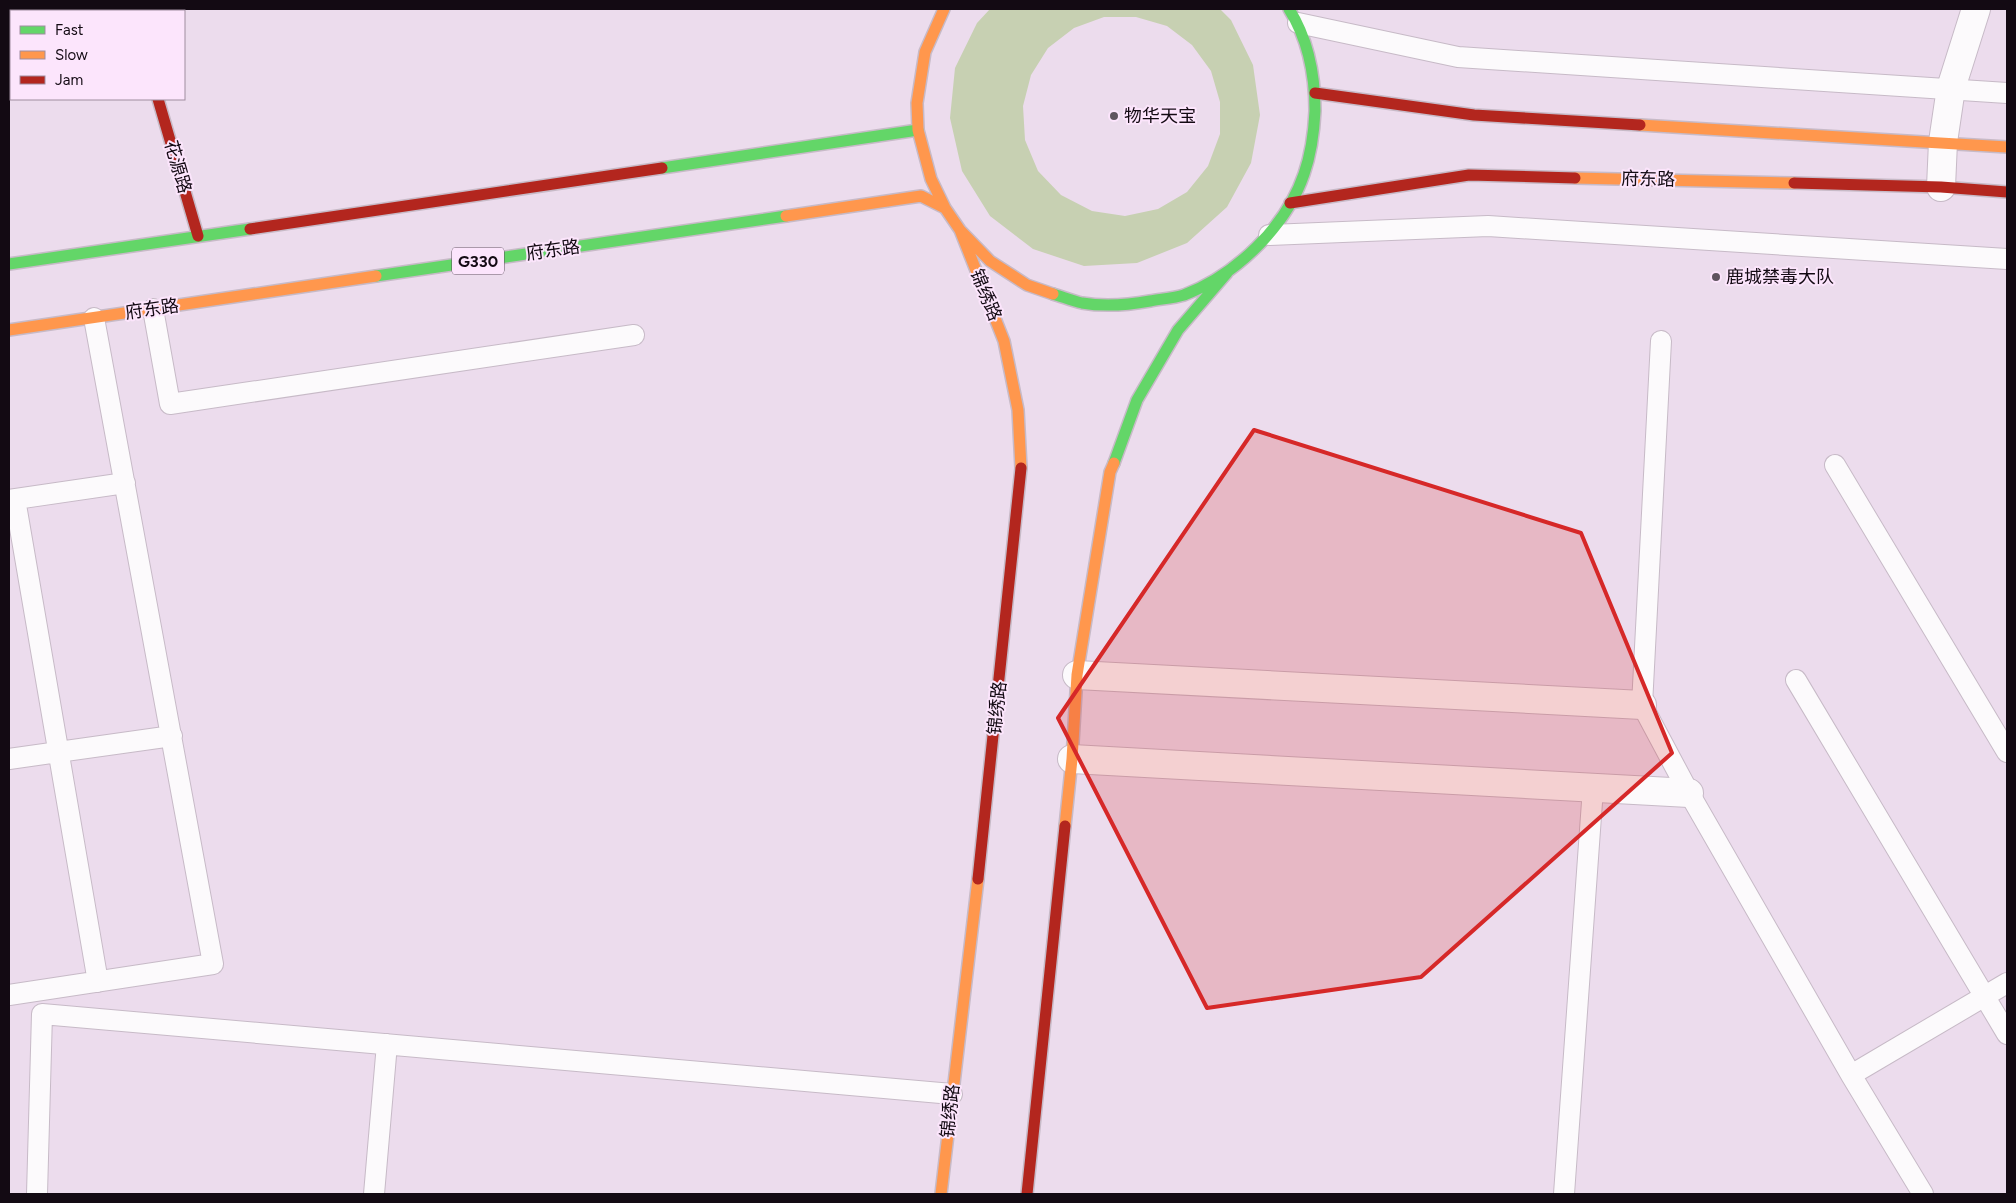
<svg xmlns="http://www.w3.org/2000/svg" width="2016" height="1203" viewBox="0 0 2016 1203" font-family="Figtree,'Noto Sans SC',sans-serif">
<style>
.green{fill:#c7d0b2;fill-rule:evenodd}
.lines{fill:none;stroke-linecap:round;stroke-linejoin:round}
.lane-casing{stroke:#c7bac7;stroke-width:22}
.street-casing{stroke:#c7bac7;stroke-width:30}
.fast-casing{stroke:#c7bac7;stroke-width:14}
.slow-casing{stroke:#c7bac7;stroke-width:14}
.jam-casing{stroke:#c7bac7;stroke-width:14}
.lane{stroke:#fcfafc;stroke-width:20}
.street{stroke:#fcfafc;stroke-width:28}
.fast{stroke:#63d668;stroke-width:11}
.slow{stroke:#ff974d;stroke-width:11}
.jam{stroke:#b3261e;stroke-width:11}
.marked{fill:#d62828;fill-opacity:0.2;stroke:#d62828;stroke-width:4;stroke-linejoin:round}
.poi-dot{fill:#5f545f;stroke:#fce5fc;stroke-width:2}
.labels{text-anchor:middle;stroke-width:4;stroke-linejoin:round;paint-order:stroke}
.shield{fill:#fce5fc;stroke:#594c59;stroke-width:1}
.shield-label{font-size:16px;font-weight:bold;fill:#130a13}
.poi-label{font-size:18px;fill:#130a13;stroke:#fce5fc;text-anchor:start}
.street-label{font-size:18px;fill:#130a13;stroke:#fce5fc}
</style>
<rect width="100%" height="100%" fill="#ecdced"/>
<path class="green" d="M990,9h230l11,11 22,45 7,50 -9,48 -24,44 -40,36 -50,20 -53,3 -51,-17 -43,-33 -28,-45 -12,-53 5,-50 22,-45zM1104,17h32l31,9 25,19 19,26 9,31v32l-12,32 -21,26 -29,17 -33,7 -33,-5 -31,-16 -23,-24 -13,-31 -2,-34 8,-31 17,-27 26,-20z"/>
<g class="lines">
<g class="lane-casing">
<path id="lane" d="M1298,23l160,34 549,36
M1269,235l219,-9 519,33
M153,309l17,95 464,-69
M1661,341l-19,364 47,88 162,282 72,119
M1835,465l172,287
M15,499l83,483
M9,500l116,-17
M1796,680l211,354
M9,759l163,-23
M9,995l204,-31 -119,-646
M1851,1075l156,-92
M37,1194l5,-180 910,80
M374,1194l13,-150
M1564,1194l29,-406"/>
</g>
<g class="street-casing">
<path id="street" d="M1941,187l2,-45 8,-54 25,-79
M1077,675l565,30
M1072,759l617,34"/>
</g>
<g class="fast-casing">
<path id="fast" d="M662,168l256,-38
M9,264l241,-35
M376,276l410,-60
M1053,294c10,3 20,7 29,9 23,4 46,2 68,-2 11,-2 24,-3 34,-6 52,-20 102,-68 120,-121 7,-20 10,-42 11,-63 0,-36 -7,-72 -26,-102
M1114,463l23,-63 41,-70 49,-57"/>
</g>
<g class="slow-casing">
<path id="slow" d="M132,9v2
M944,9l-19,43 -8,51 1,27 13,49 14,29 15,22 30,31 37,24 26,9
M1640,125l367,22
M1575,178l219,5
M786,216l135,-20 24,12
M960,230l44,111 14,69 3,58
M9,330l367,-54
M1065,826l7,-67 5,-84 33,-203 4,-9
M941,1194l37,-315"/>
</g>
<g class="jam-casing">
<path id="jam" d="M1315,93l159,22 166,10
M158,99l40,137
M1794,183l147,4 66,5
M1290,203l179,-28 106,3
M250,229l412,-61
M978,879l43,-411
M1027,1194l38,-368"/>
</g>
<use href="#lane" class="lane"/>
<use href="#street" class="street"/>
<use href="#fast" class="fast"/>
<use href="#slow" class="slow"/>
<use href="#jam" class="jam"/>
</g>
<path class="marked" d="M1254,430l327,103 91,220 -251,224 -214,31 -149,-290z"/>
<g class="poi-dot">
<circle cx="1114" cy="116" r="5"/>
<circle cx="1716" cy="277" r="5"/>
</g>
<g class="labels">
<rect class="shield" x="452" y="247.5" width="52" height="27" rx="4"/>
<g class="shield-label">
<text x="478" y="267">G330</text>
</g>
<g class="poi-label">
<text x="1124" y="122">物华天宝</text>
<text x="1726" y="283">鹿城禁毒大队</text>
</g>
<g class="street-label">
<text transform="translate(178 167) rotate(74)" y="6">花源路</text>
<text transform="translate(1648 179) rotate(1)" y="6">府东路</text>
<text transform="translate(553 250) rotate(-8)" y="6">府东路</text>
<text transform="translate(986 295) rotate(68)" y="6">锦绣路</text>
<text transform="translate(152 309) rotate(-8)" y="6">府东路</text>
<text transform="translate(997 708) rotate(-84)" y="6">锦绣路</text>
<text transform="translate(950 1111) rotate(-84)" y="6">锦绣路</text>
</g>
</g>
<rect width="2016" height="1203" fill="none" stroke="#130a13" stroke-width="20"/>
<rect x="10" y="10" width="175" height="90" fill="#fce5fc" stroke="#9f8d9f"/>
<rect x="20" y="26" width="25" height="8" fill="#63d668" stroke="#9f8d9f"/>
<text x="55" y="35" font-size="15" fill="#130a13">Fast</text>
<rect x="20" y="51" width="25" height="8" fill="#ff974d" stroke="#9f8d9f"/>
<text x="55" y="60" font-size="15" fill="#130a13">Slow</text>
<rect x="20" y="76" width="25" height="8" fill="#b3261e" stroke="#9f8d9f"/>
<text x="55" y="85" font-size="15" fill="#130a13">Jam</text>
</svg>
